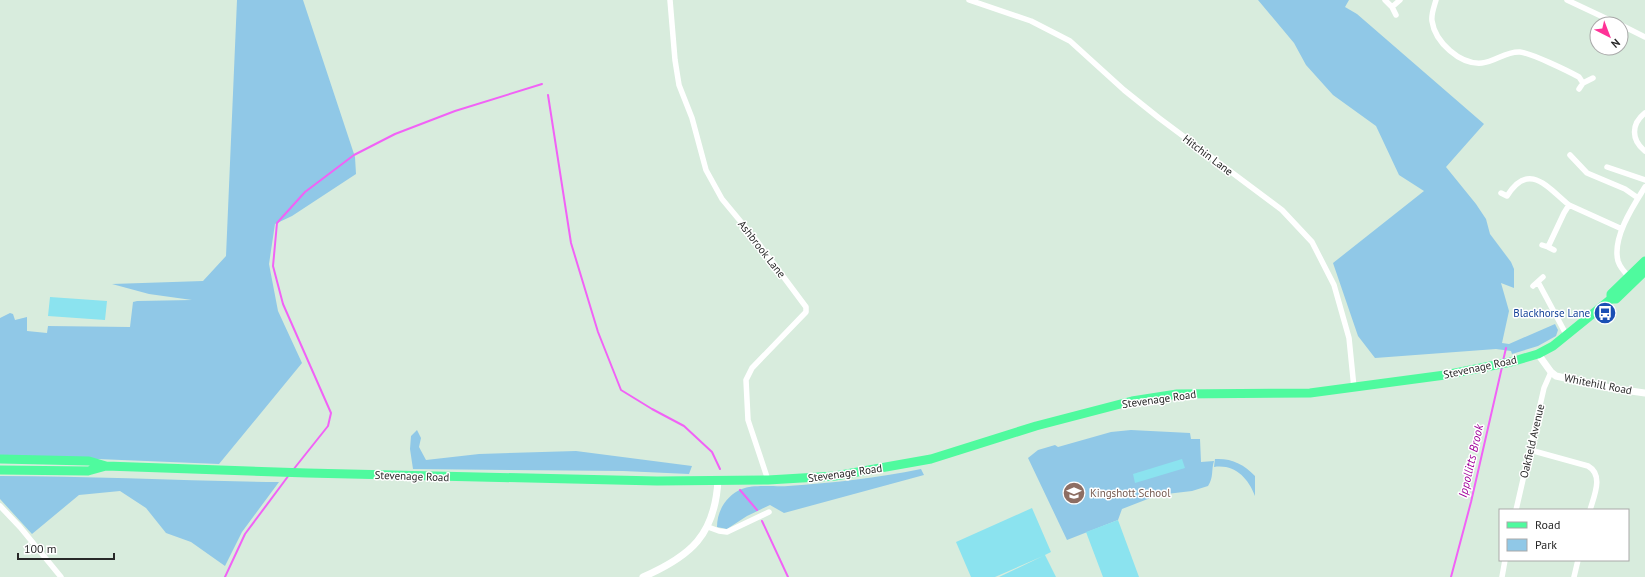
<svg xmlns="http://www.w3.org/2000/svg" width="1645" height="577" viewBox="0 0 1645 577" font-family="'PT Sans',sans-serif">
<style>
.green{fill:#90c8e7}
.pitch{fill:#8be3ef}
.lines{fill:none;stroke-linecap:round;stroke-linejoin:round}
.stream{stroke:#f162f6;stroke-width:2}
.minor{stroke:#fff;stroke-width:5.5}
.tertiary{stroke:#fff;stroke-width:7}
.primary{stroke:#4ffa9e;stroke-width:9}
.labels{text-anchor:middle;stroke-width:3;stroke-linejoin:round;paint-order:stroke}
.street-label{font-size:11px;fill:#282828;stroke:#fff}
.transit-label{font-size:11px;fill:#164399;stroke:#fff;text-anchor:end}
.education-label{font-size:11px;fill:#785e54;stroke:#fff;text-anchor:start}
.water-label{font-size:12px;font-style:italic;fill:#a0049a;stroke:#fff}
</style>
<rect width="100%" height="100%" fill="#d8ecdd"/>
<path class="green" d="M237,0h66l52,157 1,17 -64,42 -17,8 -6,40 9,47 24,52 -83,101 -219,-9v-137l10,-5 3,1 2,6 12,-3v14l20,2 1,-7 82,1 3,-25 4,-1 55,-1 -43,-6 -37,-10 91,-3 23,-25z
M1258,0h91l-4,7 12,7 127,110 -38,43 30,37 10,15 4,15 21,28 3,7v19l-13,-5 8,28 -7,32 7,1 46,-20 3,6 -2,6 -18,10 -26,8 -1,-3 -15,-2 -121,9 -17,-22 -25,-73 91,-72 -25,-16 -23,-49 -43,-31 -27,-30 -12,-22z
M417,430l4,8 -2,9 7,13 53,-6 97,-3 116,15 -3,8 -66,-3 -210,-2 -3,-20 1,-13z
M1131,430l59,3 1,6h9l1,23 13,-1c-3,9 0,16 -6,25l-16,5 -34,4 -36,14 -4,11 -51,20 -39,-82 10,-8 17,-5 3,2 53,-15z
M1215,459c16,-1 29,5 40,17v20c-7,-18 -20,-32 -41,-29z
M921,469l3,6 -140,38 -14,-8 -23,11 -20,13 -10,-2c0,-17 10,-32 25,-38 11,-5 34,-2 46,-3 45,-3 89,-8 133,-17z
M0,476c93,0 186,5 279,6l-37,50 -17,34 -34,-24 -25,-9 -20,-25 -26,-17 -41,4 -47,39 -32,-35z"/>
<path class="pitch" d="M50,297l57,4 -2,19 -57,-4z
M1182,459l3,9 -50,15 -2,-9z
M1032,508l19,44 -6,3 11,22h-57l44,-21 -48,21h-24l-15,-35z
M1118,520l21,57h-36l-17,-45z"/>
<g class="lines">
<path class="stream" d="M548,95l23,148 27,89 23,58 31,19 32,17 28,26 8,17
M1503,361l3,-13
M293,470l35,-44 3,-13 -48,-109 -10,-38 4,-43 28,-31 49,-37 41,-21 60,-23 87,-27
M740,490l17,20
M762,521l26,56
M225,577l20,-43 44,-59
M1451,577l20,-75 31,-135"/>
<path class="minor" d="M670,0l5,60 4,25 13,33 14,52 16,29 34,41 50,67v5l-54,56 -6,12 2,40 20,60
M969,0l62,21 39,20 54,49 35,28 123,92 30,32 22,43 15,53 5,50
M1385,0l7,7 8,-7
M1436,0c-2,7 -5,14 -4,21 3,21 28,44 50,42 13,-1 24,-12 38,-11 11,1 48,19 59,25l4,6 -4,6
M1567,0l51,24
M1392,7l4,8
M1621,25l24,12
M1583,83l10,-5
M1645,113c-14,11 -14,27 0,38
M1570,155l17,18 38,16 13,9
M1607,167l38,13
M1501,193l6,3c22,-35 40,-9 62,9
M1542,245l6,2
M1554,250l-6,-3 16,-34 5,-8 53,24
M1631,279c-5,-5 -11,-11 -13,-18 -6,-23 15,-55 27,-74
M1538,282l29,54
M1533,286l10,-9
M1530,450l58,16c16,9 6,30 2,44
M0,506l20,21 41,50
M1516,510l28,-122 7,-16
M708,527l11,4 8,1 42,-20
M1502,577l3,-17
M1574,577l4,-17"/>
<path class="tertiary" d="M1538,354l13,18 5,4 54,12 35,5
M643,577c48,-21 72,-42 75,-97"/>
<path class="primary" d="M1611,299v-5l34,-33
M0,459l89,2 17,5 201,7 350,8 111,-1 67,-4 96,-17 105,-33 96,-25 45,-7 133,-1 135,-18 66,-13 27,-8 15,-8 58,-47h5l29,-28
M0,470l88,1 18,-5"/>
</g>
<defs>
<g id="bus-disc" transform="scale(1.15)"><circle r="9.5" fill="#1a4fb4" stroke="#fff"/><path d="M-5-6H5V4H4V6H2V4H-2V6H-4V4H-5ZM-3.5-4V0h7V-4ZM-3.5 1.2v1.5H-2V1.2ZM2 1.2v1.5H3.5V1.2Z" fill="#fff"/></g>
<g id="school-disc" transform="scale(1.15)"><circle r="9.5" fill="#8d6e63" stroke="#fff"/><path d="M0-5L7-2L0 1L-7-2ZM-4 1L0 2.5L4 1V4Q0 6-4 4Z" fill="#fff"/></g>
</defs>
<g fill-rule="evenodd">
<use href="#bus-disc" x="1605" y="313"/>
<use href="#school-disc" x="1074" y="493"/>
</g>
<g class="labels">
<g class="street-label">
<text transform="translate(1208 155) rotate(37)" y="4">Hitchin Lane</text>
<text transform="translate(762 249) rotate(52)" y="4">Ashbrook Lane</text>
<text transform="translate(1480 367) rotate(-12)" y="4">Stevenage Road</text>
<text transform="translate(1598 384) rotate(11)" y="4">Whitehill Road</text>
<text transform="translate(1159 399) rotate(-8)" y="4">Stevenage Road</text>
<text transform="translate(1532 441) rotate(-77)" y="4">Oakfield Avenue</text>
<text transform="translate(845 473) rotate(-8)" y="4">Stevenage Road</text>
<text transform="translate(412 476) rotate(2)" y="4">Stevenage Road</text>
</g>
<g class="transit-label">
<text x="1590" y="317">Blackhorse Lane</text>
</g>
<g class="education-label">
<text x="1090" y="497">Kingshott School</text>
</g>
<g class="water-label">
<text transform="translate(1471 461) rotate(-77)" y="4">Ippollitts Brook</text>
</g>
</g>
<rect x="1499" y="509" width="130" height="52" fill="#ffffff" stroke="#a9a9a9"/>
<rect x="1507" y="522" width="20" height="6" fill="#4ffa9e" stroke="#a9a9a9"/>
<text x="1535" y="529" font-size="12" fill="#282828">Road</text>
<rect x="1507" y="539" width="20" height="12" fill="#90c8e7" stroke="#a9a9a9"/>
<text x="1535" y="549" font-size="12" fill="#282828">Park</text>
<g transform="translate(1609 36) rotate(138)"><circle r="19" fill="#ffffff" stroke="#a9a9a9"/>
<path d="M0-3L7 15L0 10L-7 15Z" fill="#ff3297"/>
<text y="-6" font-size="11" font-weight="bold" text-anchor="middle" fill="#282828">N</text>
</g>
<path d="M18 553v6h96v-6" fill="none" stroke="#282828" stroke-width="2"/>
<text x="24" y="553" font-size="12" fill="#282828" stroke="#ffffff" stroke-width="3" paint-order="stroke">100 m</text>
</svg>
